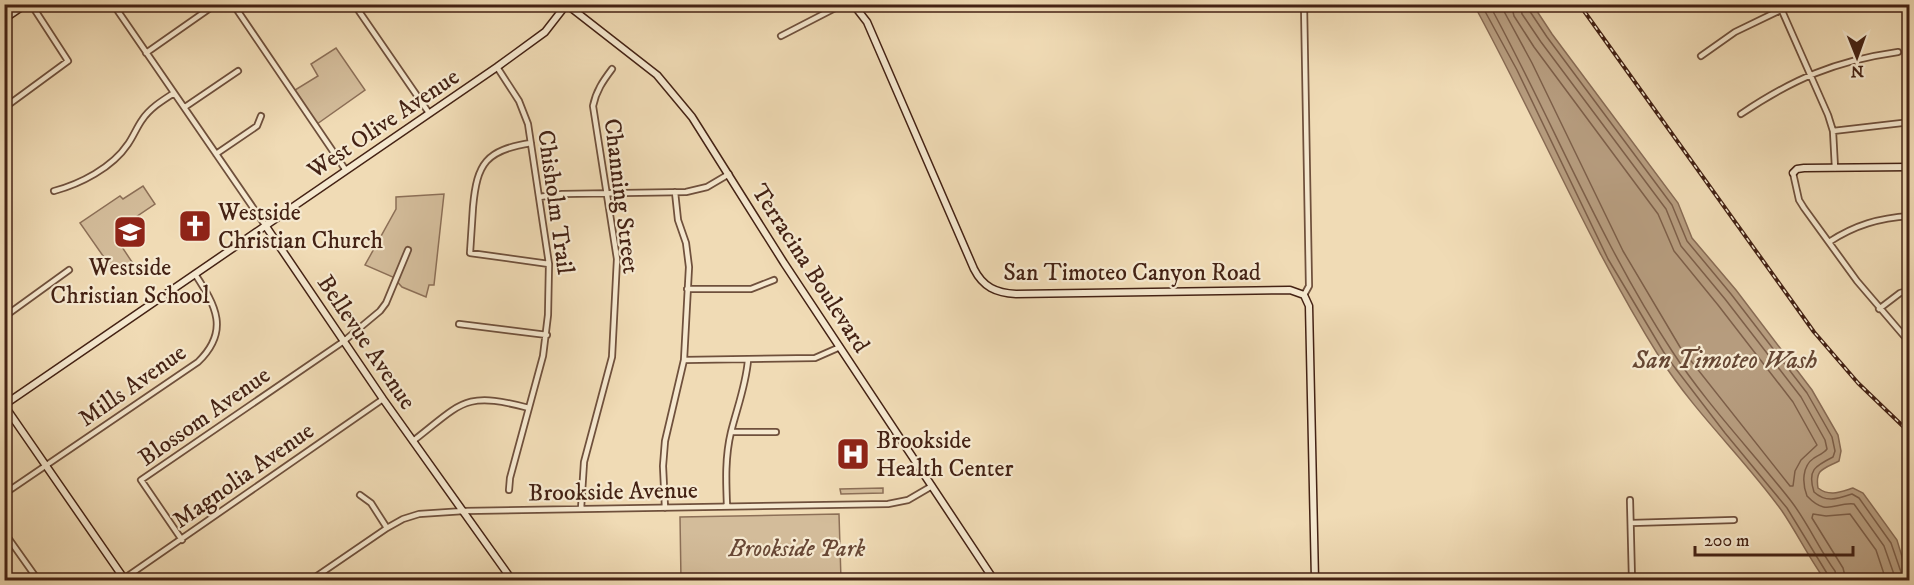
<svg xmlns="http://www.w3.org/2000/svg" width="1914" height="585" viewBox="0 0 1914 585" font-family="'IM FELL DW Pica',serif">
<style>
.green{fill:#d3bc9a;stroke:#8c6f57;stroke-width:1.5}
.water{fill:#b69c7e;stroke:#886b54;stroke-width:1.5}
.lines{fill:none;stroke-linecap:round;stroke-linejoin:round}
.shore{stroke:#7d5f49;stroke-width:1.5}
.street-casing{stroke:#6f503c;stroke-width:8}
.secondary-casing{stroke:#442214;stroke-width:9}
.street{stroke:#f5e8cf;stroke-width:4.5}
.secondary{stroke:#f5e8cf;stroke-width:6}
.rail-casing{stroke:#442214;stroke-width:4}
.rail{stroke:#f5e8cf;stroke-width:1.5;stroke-dasharray:4.5;stroke-linecap:butt}
.labels{text-anchor:middle;stroke-width:4.5;stroke-linejoin:round;paint-order:stroke}
.street-label{font-size:24px;fill:#442214;stroke:#f5e8cf}
.poi-label{font-size:24px;fill:#442214;stroke:#f5e8cf;text-anchor:start}
.park-label{font-size:24px;font-style:italic;fill:#684836;stroke:#f5e8cf}
.water-label{font-size:26px;font-style:italic;fill:#664734;stroke:#f5e8cf}
</style>
<rect width="100%" height="100%" fill="#f0dbb5"/>
<filter id="stains"><feTurbulence type="fractalNoise" baseFrequency=".00333" numOctaves="4"/><feColorMatrix values="0 0 0 0 .2 0 0 0 0 .09 0 0 0 0 .02 0 0 0 .5 -.17"/></filter>
<radialGradient id="worn" r=".72"><stop offset=".6" stop-color="#630" stop-opacity="0"/><stop offset="1" stop-color="#630" stop-opacity=".3"/></radialGradient>
<path class="green" d="M336,48l29,42 -48,34 -22,-34 23,-14 -7,-12z
M143,186l12,18 -19,13 8,11 -24,16 12,18 -17,11 -35,-50 40,-27 3,3z
M444,194l-10,91h-5l-3,12 -24,-10 -9,-10 -28,-12 31,-56v-12z
M883,488v5l-42,1 -1,-5z
M839,514l2,66h-160l-1,-63z"/>
<path class="water" d="M1474,5h59l19,29 126,169 14,35 44,52 76,100 26,45 3,16 -2,10c-16,8 -24,8 -21,27 12,9 22,4 35,0l10,5 34,47 12,40h-84c-16,-22 -28,-47 -43,-69 -38,-53 -87,-98 -122,-153 -71,-113 -122,-236 -186,-353z"/>
<g class="lines">
<path class="shore" d="M1481,4l36,66 91,189 58,97 59,77 62,75 41,67 1,5
M1489,4c63,115 111,238 183,347 35,54 80,100 119,150 17,22 28,48 44,70l2,9
M1500,4l32,59 91,188 57,96 110,139h3l2,-15 6,-11 16,-15 -24,-43 -75,-97 -44,-54 -16,-37 -124,-167 -20,-31 -3,-12
M1520,4l2,10 19,28 125,167 15,37 44,53 76,98 24,43 2,9c-3,4 -8,6 -13,9 -12,8 -12,25 -7,38 20,21 27,6 47,8l30,42 12,34
M1528,4l1,6 18,27 125,168 15,36 44,53 76,99 25,44 3,14 -2,6c-18,9 -26,13 -19,35 12,11 23,7 38,2l7,4 32,45 11,32 8,4
M1846,580l-3,-12 -31,-50 1,-4 13,2 24,-2 26,36 10,30"/>
<g class="street-casing">
<path id="street" d="M113,4l152,221
M233,4l112,165
M354,4l75,109
M1304,4l5,282 -5,9
M1779,4l49,111 5,16 2,37
M781,36l62,-32
M146,53l70,-49
M1701,56l34,-24 58,-28
M497,67l22,34 9,23 21,140 -1,51 -5,41 -33,122 -1,12
M185,107l53,-36
M4,108l64,-47 -37,-57
M1741,114c52,-35 94,-53 157,-62
M1833,131l69,-8
M531,143c-45,7 -54,20 -58,64 -1,15 -2,31 -3,46l79,11
M216,154l41,-28 4,-10
M1793,173l6,27 5,8 53,73 53,62
M54,191c26,-7 58,-23 74,-47 5,-7 9,-17 14,-24 8,-12 21,-20 32,-27
M539,197l23,-3 124,-2 21,-5 22,-13
M1829,242c26,-17 50,-24 81,-26
M687,289h64l23,-9
M1879,309l21,-16 10,-3
M4,317l65,-47
M459,324l88,11
M684,360l131,-2 25,-11
M731,432h45
M413,441c50,-39 51,-50 116,-33
M4,494l194,-132c32,-31 18,-56 -3,-88
M360,495l11,8 16,25
M1630,500l2,80
M727,506c-1,-25 -2,-49 4,-74 6,-24 15,-47 17,-72
M665,508l-2,-42 2,-25 19,-81 5,-93 -3,-24 -8,-23 -3,-28
M581,509l3,-47 28,-105 5,-98 -24,-153c3,-15 10,-25 19,-37
M1631,523l103,-3
M4,532l34,48
M182,540l-41,-60 203,-139 36,-30 6,-8 22,-53
M122,580l261,-181
M311,580l76,-52 16,-9 16,-5 45,-3 424,-7 20,-4 24,-14"/>
</g>
<g class="secondary-casing">
<path id="secondary" d="M566,4l91,71 35,42 92,146 210,317
M853,4l14,18 107,247c9,18 22,24 42,25l274,-4 14,5 5,11 6,274
M4,19l22,-15
M1793,173l4,-4 7,-1 106,-1
M265,225l118,174 129,181
M4,405l493,-338 48,-35 21,-27
M4,405l121,175"/>
</g>
<use href="#street" class="street"/>
<use href="#secondary" class="secondary"/>
<g class="rail-casing">
<path id="rail" d="M1579,4l235,328 44,51 52,50"/>
</g>
<use href="#rail" class="rail"/>
</g>
<defs>
<g id="church-square" transform="scale(1.725)"><rect x="-9" y="-9" width="18" height="18" rx="4" fill="#8f2418" stroke="#f5e8cf"/><path d="M-1.2-6h2.4v3.5h3.3v2.4h-3.3V6h-2.4V-.1h-3.3v-2.4h3.3Z" fill="#fff"/></g>
<g id="school-square" transform="scale(1.725)"><rect x="-9" y="-9" width="18" height="18" rx="4" fill="#8f2418" stroke="#f5e8cf"/><path d="M0-5L7-2L0 1L-7-2ZM-4 1L0 2.5L4 1V4Q0 6-4 4Z" fill="#fff"/></g>
<g id="hospital-square" transform="scale(1.725)"><rect x="-9" y="-9" width="18" height="18" rx="4" fill="#8f2418" stroke="#f5e8cf"/><path d="M-5-5h3v3.5h4V-5h3V5h-3V1.5h-4V5h-3Z" fill="#fff"/></g>
</defs>
<g fill-rule="evenodd">
<use href="#church-square" x="195" y="226"/>
<use href="#school-square" x="130" y="232"/>
<use href="#hospital-square" x="853" y="454"/>
</g>
<g class="labels">
<g class="street-label">
<text transform="translate(383 123) rotate(-34)" y="8">West Olive Avenue</text>
<text transform="translate(622 196) rotate(83)" y="8">Channing Street</text>
<text transform="translate(556 202) rotate(82)" y="8">Chisholm Trail</text>
<text transform="translate(811 268) rotate(57)" y="8">Terracina Boulevard</text>
<text x="1132" y="280">San Timoteo Canyon Road</text>
<text transform="translate(367 342) rotate(56)" y="8">Bellevue Avenue</text>
<text transform="translate(132 385) rotate(-35)" y="8">Mills Avenue</text>
<text transform="translate(204 416) rotate(-35)" y="8">Blossom Avenue</text>
<text transform="translate(243 475) rotate(-35)" y="8">Magnolia Avenue</text>
<text transform="translate(613 491) rotate(-1)" y="8">Brookside Avenue</text>
</g>
<g class="poi-label">
<text x="218" y="220">Westside<tspan x="218" dy="28">Christian Church</tspan></text>
<text x="130" y="275" text-anchor="middle">Westside<tspan x="130" dy="28">Christian School</tspan></text>
<text x="876" y="448">Brookside<tspan x="876" dy="28">Health Center</tspan></text>
</g>
<g class="park-label">
<text x="797" y="556">Brookside Park</text>
</g>
<g class="water-label">
<text x="1725" y="368">San Timoteo Wash</text>
</g>
</g>
<rect width="1914" height="585" fill="none" stroke="#f0dbb5" stroke-width="24"/>
<rect x="6" y="6" width="1902" height="573" fill="none" stroke="#442214" stroke-width="3"/>
<rect x="12" y="12" width="1890" height="561" fill="none" stroke="#442214" stroke-width="1.5"/>
<g transform="translate(1857 57) rotate(179)" stroke="#f5e8cf" stroke-width="4.5" paint-order="stroke">
<path d="M0-4.5L10 22L0 15L-10 22Z" fill="#442214"/>
<text y="-9" font-size="16" font-weight="bold" text-anchor="middle" fill="#442214">N</text>
</g>
<path d="M1695 546v9h158v-9" fill="none" stroke="#442214" stroke-width="3"/>
<text x="1704" y="546" font-size="18" fill="#442214" stroke="#f5e8cf" stroke-width="4.5" paint-order="stroke">200 m</text>
<rect width="100%" height="100%" filter="url(#stains)"/>
<rect width="100%" height="100%" fill="url(#worn)"/>
</svg>
